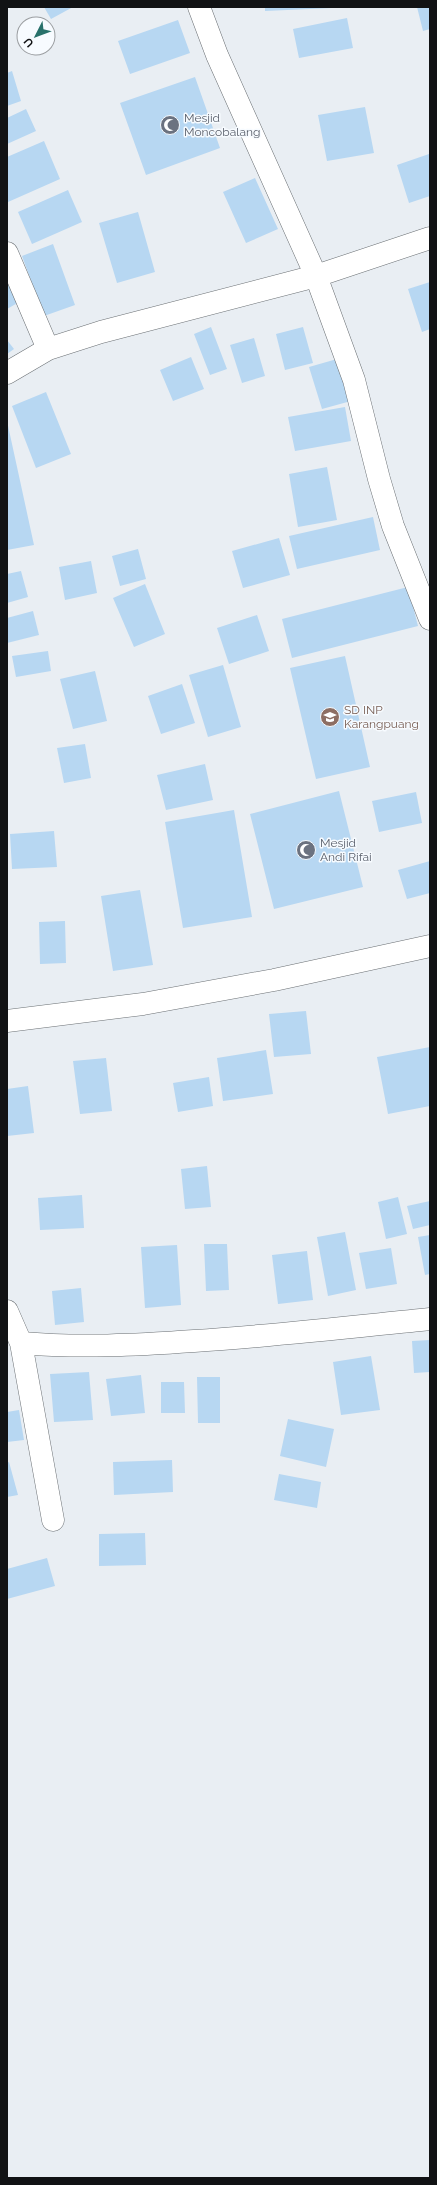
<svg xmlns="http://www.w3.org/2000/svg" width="437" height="2185" viewBox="0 0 437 2185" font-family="Raleway,sans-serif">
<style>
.building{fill:#b7d7f2}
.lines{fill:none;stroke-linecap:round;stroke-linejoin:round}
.minor-casing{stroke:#6b7074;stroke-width:23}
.minor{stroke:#fff;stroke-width:22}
.labels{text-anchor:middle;stroke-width:3;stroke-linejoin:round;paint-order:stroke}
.worship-label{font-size:12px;fill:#5b616d;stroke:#f7fbff;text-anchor:start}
.education-label{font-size:12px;fill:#785e54;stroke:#f7fbff;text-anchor:start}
</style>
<rect width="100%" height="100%" fill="#e9eef3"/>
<path class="building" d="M44,7h29l-22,12z
M265,7h67v1l-67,3z
M417,7h13v22l-7,2z
M347,18l6,30 -54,10 -6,-29z
M178,20l12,33 -60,21 -12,-33z
M12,71l9,30 -14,5v-33z
M195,77l25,71 -74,27 -26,-72z
M365,107l9,46 -47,8 -9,-46z
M26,109l10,22 -29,13v-26z
M44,141l16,38 -52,23 -1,-45z
M429,154l1,42 -21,7 -12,-38z
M255,178l23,51 -32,14 -23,-51z
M68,190l14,32 -50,22 -14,-32z
M138,212l17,60 -38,11 -18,-60z
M53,244l22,61 -31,11 -22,-60z
M7,275l14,26 -14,8z
M430,282v47l-8,3 -14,-43z
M211,327l16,42 -17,6 -16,-41z
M303,327l10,36 -28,7 -9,-36z
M254,338l11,38 -23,7 -12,-38z
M7,340l7,9 -7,5z
M191,357l13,32 -31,12 -13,-31z
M337,359l14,42 -29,8 -13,-42z
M46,392l25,62 -35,14 -24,-62z
M345,407l6,34 -56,10 -7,-34z
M7,421l27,124 -27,5z
M327,467l10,53 -39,7 -9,-53z
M373,517l7,33 -83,19 -8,-33z
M279,538l11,37 -47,13 -11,-37z
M138,549l8,30 -26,7 -8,-30z
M91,561l6,32 -32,7 -6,-33z
M21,571l7,26 -21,6v-29z
M145,584l20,50 -31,13 -21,-49z
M408,587l10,39 -126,32 -10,-39z
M33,611l6,24 -32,8v-25z
M257,615l12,36 -40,13 -12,-36z
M48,651l3,20 -35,6 -4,-21z
M345,656l25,111 -54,12 -26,-111z
M223,665l18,62 -33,10 -19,-62z
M95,671l12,50 -34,8 -13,-50z
M182,684l13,39 -34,11 -13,-38z
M85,744l6,34 -27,5 -7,-35z
M205,764l8,36 -47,10 -9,-35z
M339,791l24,96 -89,22 -24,-95z
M416,792l6,31 -43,9 -7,-31z
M234,810l18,107 -69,11 -18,-106z
M54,831l3,36 -45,2 -2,-35z
M430,861v32l-23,6 -9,-29z
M140,890l13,75 -40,6 -12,-75z
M65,921l1,42 -26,1 -1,-42z
M306,1011l5,43 -37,3 -5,-43z
M430,1047v59l-42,8 -11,-57z
M266,1050l7,44 -50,7 -6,-43z
M106,1058l6,53 -32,3 -7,-53z
M209,1077l4,29 -35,6 -5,-29z
M28,1086l6,47 -27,3v-47z
M207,1166l4,41 -26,2 -4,-40z
M82,1195l2,33 -44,2 -2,-32z
M398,1197l9,37 -21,5 -8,-37z
M430,1201v24l-17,4 -6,-23z
M345,1232l11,58 -28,6 -11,-59z
M430,1235v39l-5,1 -7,-38z
M204,1244h23l2,46 -23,1z
M177,1245l4,60 -36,3 -4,-61z
M391,1248l6,36 -31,5 -7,-36z
M307,1251l6,49 -35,4 -6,-49z
M81,1288l3,34 -29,3 -3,-34z
M430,1340v32l-16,1 -2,-32z
M371,1356l9,54 -39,5 -8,-53z
M89,1372l4,48 -39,2 -4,-48z
M141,1375l4,38 -34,3 -5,-37z
M197,1377h23v46h-22z
M161,1382h23l1,31h-24z
M19,1410l5,30 -17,2v-30z
M288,1419l46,10 -8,38 -46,-11z
M172,1460l1,32 -59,3 -1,-33z
M9,1462l9,33 -11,2v-34z
M279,1474l42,8 -4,26 -43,-8z
M145,1533l1,32 -47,1v-32z
M47,1558l8,28 -48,13v-30z"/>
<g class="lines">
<g class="minor-casing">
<path id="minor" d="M199,7l18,48 99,221 38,104 25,99 14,47 37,93
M7,253l41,96
M7,373l41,-24 53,-17 215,-56 114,-38
M7,1021l136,-17 131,-24 156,-34
M7,1311l14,32 32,177
M21,1343c58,5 116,2 173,-2 79,-5 157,-14 236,-22"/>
</g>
<use href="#minor" class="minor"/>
</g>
<defs>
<g id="mosque-disc" transform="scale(1)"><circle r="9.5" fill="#6b7280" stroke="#f7fbff"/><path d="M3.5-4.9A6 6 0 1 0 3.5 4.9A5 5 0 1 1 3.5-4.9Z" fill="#fff"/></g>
<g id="school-disc" transform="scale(1)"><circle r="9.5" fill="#8d6e63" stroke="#f7fbff"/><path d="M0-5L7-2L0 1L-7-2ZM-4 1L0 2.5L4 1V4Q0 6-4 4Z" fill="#fff"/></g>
</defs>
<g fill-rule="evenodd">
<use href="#mosque-disc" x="170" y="125"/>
<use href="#school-disc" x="330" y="717"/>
<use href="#mosque-disc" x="306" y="850"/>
</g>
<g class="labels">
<g class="worship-label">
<text x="184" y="122">Mesjid<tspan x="184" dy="14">Moncobalang</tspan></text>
<text x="320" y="847">Mesjid<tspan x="320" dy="14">Andi Rifai</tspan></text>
</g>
<g class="education-label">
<text x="344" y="714">SD INP<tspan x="344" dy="14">Karangpuang</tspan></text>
</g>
</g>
<rect width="437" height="2185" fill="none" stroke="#111214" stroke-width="16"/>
<g transform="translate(36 36) rotate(228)"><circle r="19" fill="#f7fbff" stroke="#9b9ea1"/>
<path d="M0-3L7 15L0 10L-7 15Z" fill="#28716b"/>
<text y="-6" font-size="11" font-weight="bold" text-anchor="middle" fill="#111214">U</text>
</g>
</svg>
